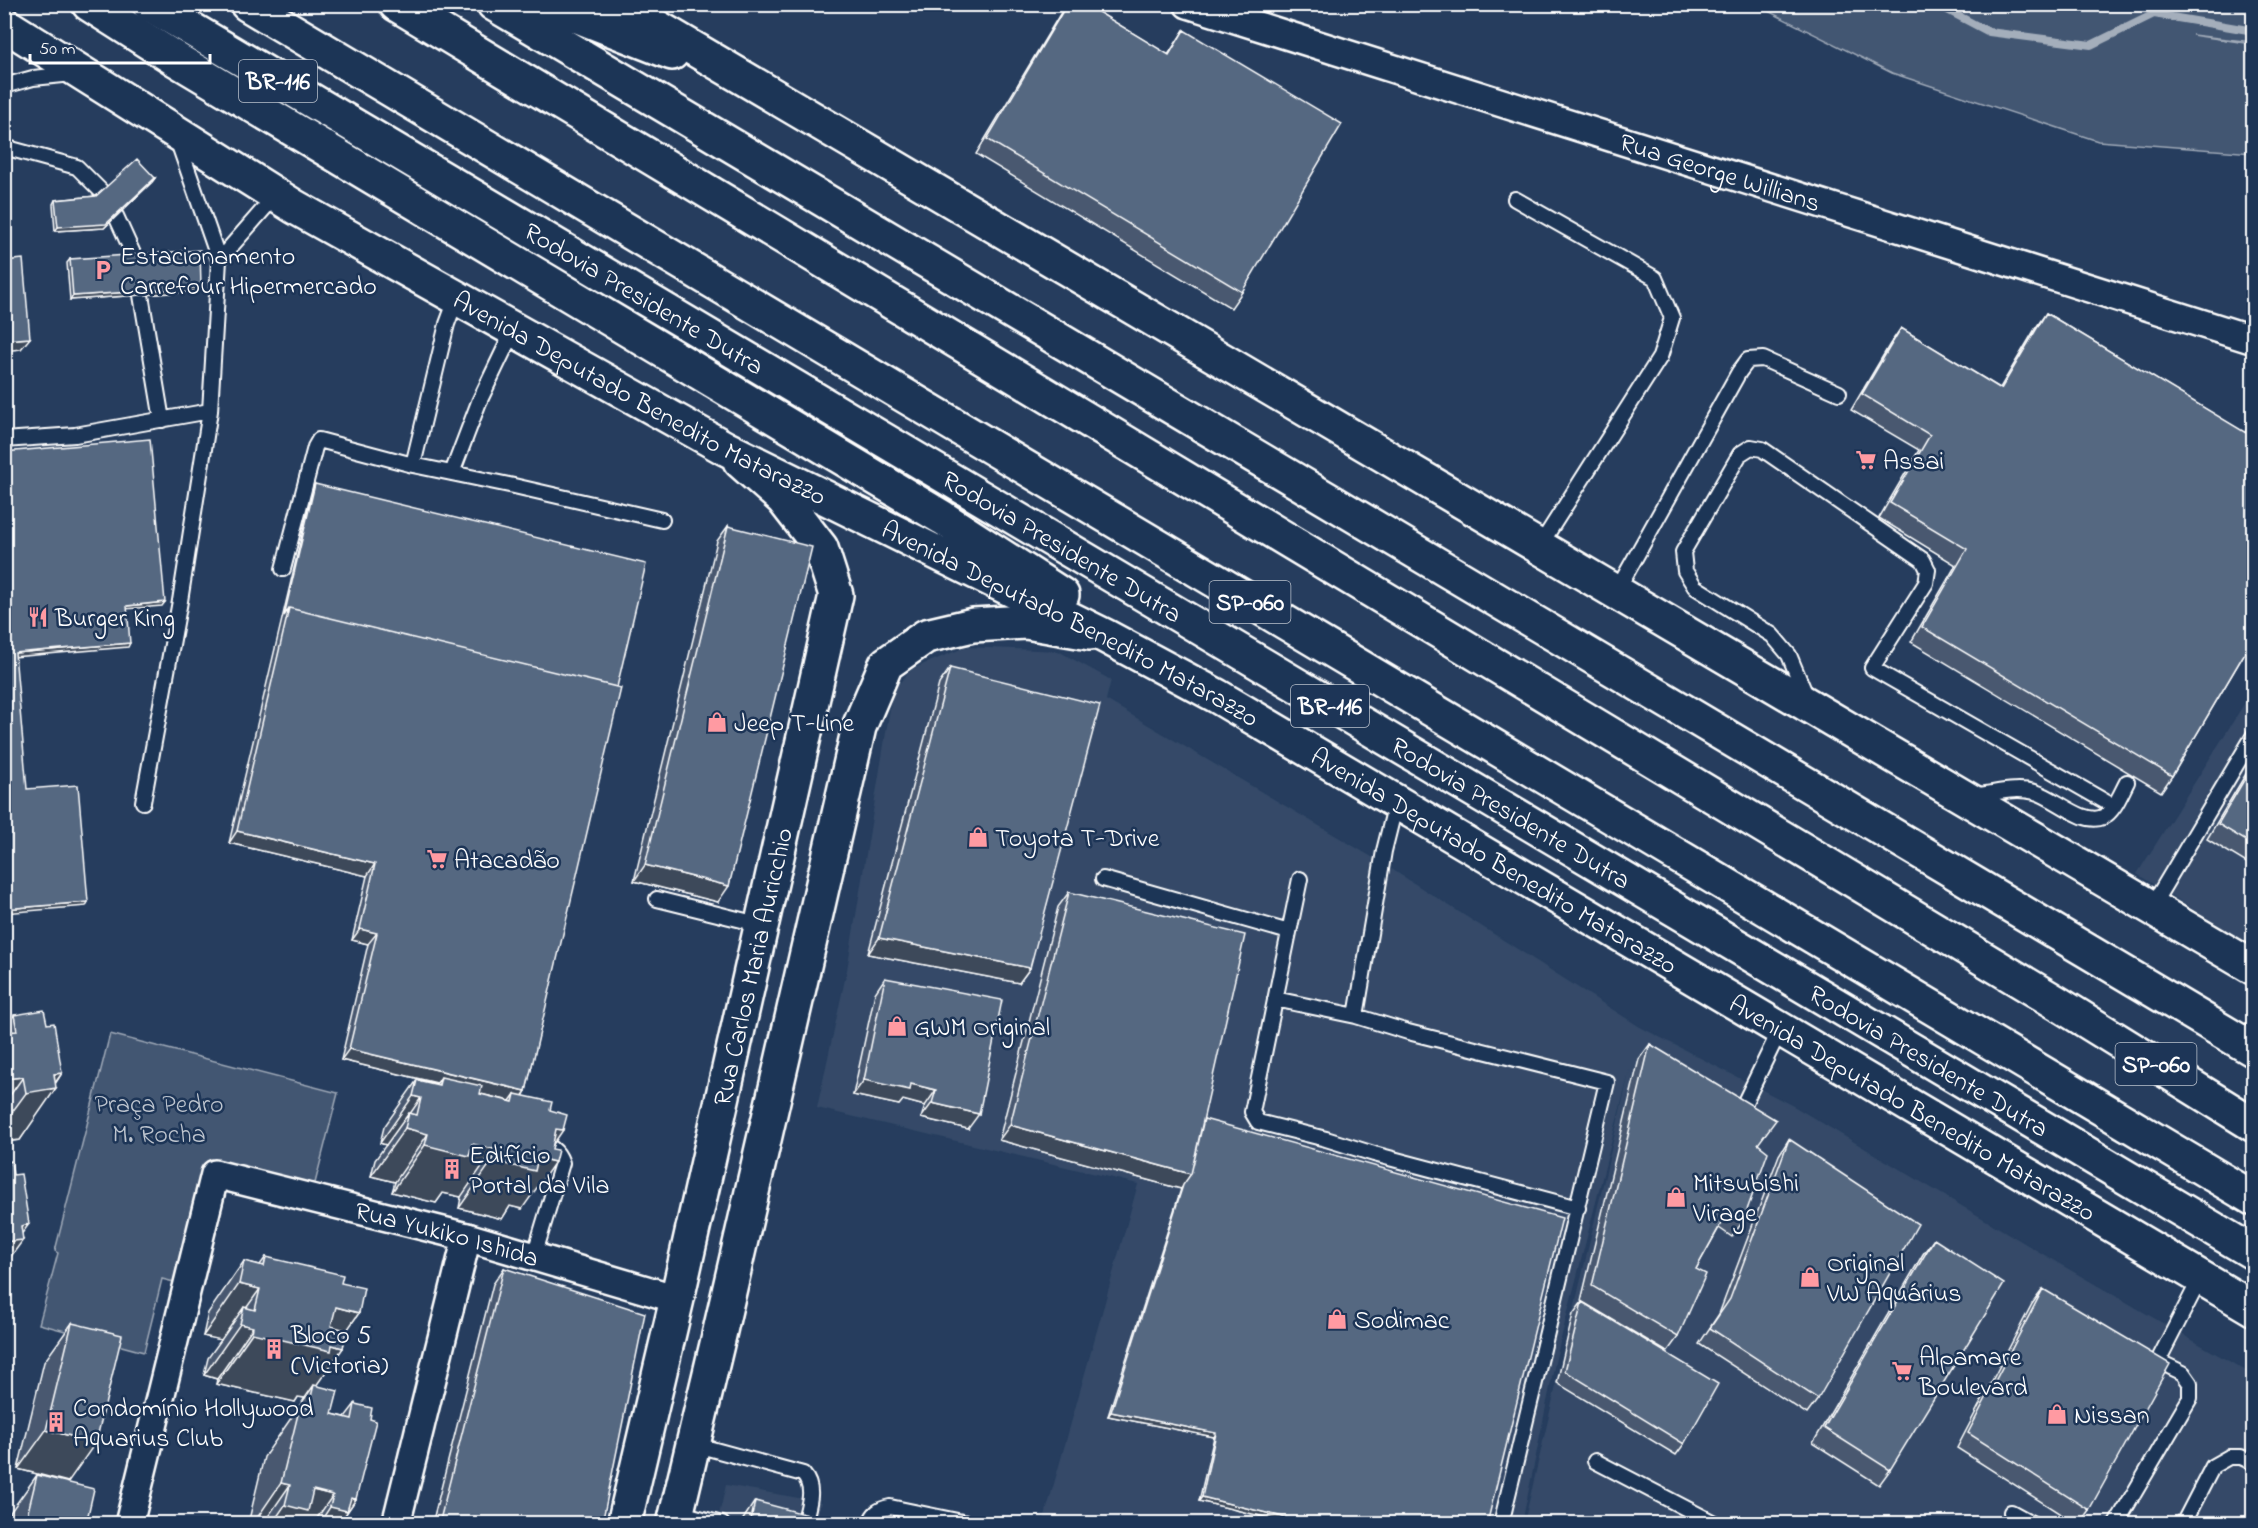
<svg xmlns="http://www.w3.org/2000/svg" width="2258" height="1528" viewBox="0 0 2258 1528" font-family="'Indie Flower',sans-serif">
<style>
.built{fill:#344a68;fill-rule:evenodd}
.green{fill:#425672;stroke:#a0aab8;stroke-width:1.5}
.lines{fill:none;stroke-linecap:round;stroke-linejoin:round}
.stream{stroke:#a4aebb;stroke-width:8}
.lane-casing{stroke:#fff;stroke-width:18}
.street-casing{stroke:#fff;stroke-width:32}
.secondary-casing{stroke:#fff;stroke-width:38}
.primary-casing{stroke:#fff;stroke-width:38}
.highway-casing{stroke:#fff;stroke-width:38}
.lane{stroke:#1d3557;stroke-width:14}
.street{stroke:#1d3557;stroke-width:27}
.secondary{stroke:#1d3557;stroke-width:33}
.primary{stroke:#1d3557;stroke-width:33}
.highway{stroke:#1d3557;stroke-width:33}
.wall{fill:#49596f;stroke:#fff;stroke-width:1.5}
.shaded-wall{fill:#3c485a;stroke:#fff;stroke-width:1.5}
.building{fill:#556781;stroke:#fff;stroke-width:1.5}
.labels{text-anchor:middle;stroke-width:5;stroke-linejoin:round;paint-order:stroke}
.shield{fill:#1d3557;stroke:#bbc2cd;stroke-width:1.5}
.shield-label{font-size:24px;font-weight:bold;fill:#fff}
.street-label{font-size:26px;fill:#fff;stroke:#1d3557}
.poi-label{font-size:26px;fill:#fff;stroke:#1d3557;text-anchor:start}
.park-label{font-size:26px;fill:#bdc4ce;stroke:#1d3557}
</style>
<rect width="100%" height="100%" fill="#263d5e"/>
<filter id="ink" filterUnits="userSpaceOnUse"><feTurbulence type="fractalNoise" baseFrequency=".0167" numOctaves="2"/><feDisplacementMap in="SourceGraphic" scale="12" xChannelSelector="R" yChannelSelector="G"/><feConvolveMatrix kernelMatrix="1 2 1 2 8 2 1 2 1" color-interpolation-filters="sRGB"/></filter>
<g filter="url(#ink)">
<path class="built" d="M966,647l92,4 53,29 -5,20 276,163 258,164 155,80 263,156 195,112v148h-729l106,-454 -74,289 -34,165h-479l95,-339 -321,-76 30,-138 46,-280 19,-21zM2048,1280l-88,158 65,-121z
M2253,690v257l-116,-73z
M726,1485l95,17 -5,21 -99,1z"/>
<path class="green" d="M1756,5h497v37l-61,-7 61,9v109l-155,-12 -206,-68z
M110,1034l228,59 -24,94 -101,-26 -31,123 -20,-5 -18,73 -105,-28 19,-71 -3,-2z"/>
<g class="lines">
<path class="stream" d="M1936,4l53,28 102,13 63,-31 100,17"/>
<g class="lane-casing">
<path id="lane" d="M4,86l29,-8 40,-4
M4,147l73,20 25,25
M1515,199l140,79 17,40 -12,39 -121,190
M116,216l19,42
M219,260l57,-65
M141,295l21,125
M4,440l71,-5 135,-24
M413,465l34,-141 10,-27
M452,473l27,-71 35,-73
M283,569l32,-122 4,-7 94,25 101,21 148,34
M1616,592l123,-220 9,-12 15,-1 76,34
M1807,698l-18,-43 -17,-20 -77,-48 -10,-16 -2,-19 57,-98 11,-7 11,2 161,111 5,10 -2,13 -54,85 241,138
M1974,796c19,-3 41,-9 61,-4 20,5 48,34 68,25 11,-5 18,-24 24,-35
M143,802l37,-201 30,-190 9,-151 -42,-121
M1103,879l186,53
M1300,879l-48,233 6,10 68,17 48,15 204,54
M657,899l105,26
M2151,908l103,-173
M1275,999l81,17 52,16 199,50 -106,442
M1356,1016l28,-165 12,-48
M1742,1108l38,-78
M534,1256l28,-93c-5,-14 -12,-17 -25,-21
M693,1444l110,30c13,15 5,32 1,50
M1595,1461l121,63
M677,1512l45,12
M2011,1512l22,12
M870,1524c3,-11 9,-15 20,-17l82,17
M2116,1524l74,-126v-15l-7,-10 -25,-12 42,-82
M2183,1524l30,-58 16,-9h12l13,6"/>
</g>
<g class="street-casing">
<g id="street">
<path id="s1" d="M1188,4l1066,336"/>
<path id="s2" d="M129,1524l86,-350 252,63 210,62"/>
<path d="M396,1524l71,-287"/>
</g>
</g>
<g class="secondary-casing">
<g id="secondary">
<path id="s3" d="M624,1524l53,-225 159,-704 -15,-47 -38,-49 -43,-38"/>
<path d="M674,1524l43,-180 142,-617 27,-63 40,-28 47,-11 53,-3 64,11"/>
</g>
</g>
<g class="primary-casing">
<g id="primary">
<path d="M89,4l88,56 766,458 119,77"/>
<path id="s4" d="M149,4l2105,1249"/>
<path d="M494,4l1760,1046"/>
<path d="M547,4l125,49"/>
<path d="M618,4l1636,964"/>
<path id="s5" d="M4,24l291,183 430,241 380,188 112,60 1037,613"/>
</g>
</g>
<g class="highway-casing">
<path id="highway" d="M247,4l2007,1195
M396,4l1663,1000 195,121"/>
</g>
<use href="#lane" class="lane"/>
<use href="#street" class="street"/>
<use href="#secondary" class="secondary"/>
<use href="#primary" class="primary"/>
<use href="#highway" class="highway"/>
</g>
<path class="wall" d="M1066,4h19l83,51 16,-25 58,262 -11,16 -255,-154z
M155,178l-3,4 -48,46 -49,3 -2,-27 2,-4 41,-4z
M70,259l131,28 -2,4 -129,9 -3,-37z
M2046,313l199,120 8,-15v221l-81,137 -11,16 -250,-150 45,-77 -77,-47 40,-68 -68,-40 39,-66 11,-16 99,60 35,-59z
M315,484l302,203 -91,404 -3,5 27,14 3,35 -31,64 -12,-3 -8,13 -43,-11 2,-11 -18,-4 -7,10 -44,-11 3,-10 -24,-6 4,-16 11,-15 -6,-2 4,-16 33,-47 19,4v-1l-95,-23 27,-116 -16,-4 15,-64 -138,-33 84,-355z
M728,526l-10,376 -84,-21 83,-340z
M950,668l80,300 -11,15 -151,-29 71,-270z
M2253,762v105l-46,-28z
M1069,892l135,227 283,405h-194l-94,-23 15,-64 -106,-21 73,-227 -182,-49 59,-233z
M885,978l83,151 -47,-11 4,-12 -22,-6 -4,5 -46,-10 22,-102z
M14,1015l33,9 15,49 -42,67 -16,2v-114z
M1650,1044l108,100 -15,77 -11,16 -13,-9 -23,41 -18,68 -11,15 -86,-51 58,-242z
M1789,1139l29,260 -11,15 -108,-70 20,-30 60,-159z
M1934,1239l-44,231 -11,15 -66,-42 110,-189z
M266,1257l75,26 18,30 -13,18 -3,17 -27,37 16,29 13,3 10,-13 1,95 -17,25h-91l16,-67 41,-59 -7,-1 -3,5 -79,-18 1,-5 -13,-4 4,-17 13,-18 -18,-4 5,-23 36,-52 16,4z
M504,1268l98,256h-170l61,-240z
M2043,1289l46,221 -10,14h-3l-119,-76 75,-144z
M1582,1302l102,142 -8,11 -119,-72 16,-69z
M72,1323l-4,159 -50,-13 26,-107z
M37,1475l49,49h-79l2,-10z
M755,1501l56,23h-71z"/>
<path class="shaded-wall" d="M155,178l-3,4 -48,46 -49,3 3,-4z
M201,287l-2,4 -129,9 3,-4z
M30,338l-9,11 -17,2v-11z
M165,602l-3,4 -37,3 2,-3z
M130,643l-2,4 -116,10 3,-4z
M237,831l138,33 -8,12 -138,-33z
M645,865l84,21 -11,16 -84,-21z
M88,902l-2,4 -82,7v-4z
M360,929l17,4 -9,11 -16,-4z
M879,938l151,30 -11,15 -151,-29z
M349,1049l177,42 -8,12 -3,-9 -5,7 -71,-17 2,-7 -4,6 -96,-23z
M62,1073l-11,16 5,-1 -36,52 -16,2v-19l22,-30 28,-19z
M23,1077l-19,27v-25z
M864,1080l47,4 25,6 -11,16 -22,-6 -4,5 -46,-10z
M413,1096l8,2 -14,20 2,-5 -23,32 -6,-2z
M932,1103l47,11 -11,15 -47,-11z
M1010,1125l181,49 -10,15 -182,-49z
M405,1128l23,6 -33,48 -24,-6z
M556,1129l7,1 -20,29 12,3 -33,47 -12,-3 -8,13 -43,-11 33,-47z
M472,1144l22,5 -33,48 -18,-4 -7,10 -44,-11 33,-47z
M29,1224l-12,16h6l-19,26v-24l17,-16z
M239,1284l21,5 -18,25 2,-7 -23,33 -18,-4z
M336,1307l23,6 -23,33 7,2 -30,42 1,-5 -9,13 -7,-1 -3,5 -79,-18 36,-51z
M240,1324l13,3 -36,52 -13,-4z
M1111,1412l105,21 -2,4 -106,-21z
M46,1430l50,12 -28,40 -50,-13z
M281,1483l9,2 -27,39h-10z
M313,1490l20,5 -20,29h-41l13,-19z
M1202,1497l110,27h-19l-94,-23z
M351,1498l5,1 -17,25h-20l11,-17z"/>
<path class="building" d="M1067,4h18l84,51 15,-25 158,94 -100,168 -255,-153z
M137,159l18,19 -49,46 -48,3 -3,-27 41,-4z
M200,250l1,37 -128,9 -3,-37z
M23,259l7,79 -26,2v-79z
M2046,313l200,120 7,-13v219l-81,137 -250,-149 45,-78 -77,-46 40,-68 -68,-41 39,-66 100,61z
M150,439l15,163 -38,4 3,37 -115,10 12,136 51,-4 10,117 -84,7v-457z
M315,484l331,80 -29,123 -328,-79 -5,8z
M728,526l84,21 -83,339 -84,-21z
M289,608l332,80 -95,403 -177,-42 28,-116 -17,-4 15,-65 -138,-33z
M950,668l150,37 -70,263 -151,-30z
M2253,765v80l-35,-21z
M1069,892l176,43 -54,239 -181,-49z
M885,978l117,22 -23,114 -47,-11 4,-13 -25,-6 -1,6 -46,-10z
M44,1010l3,14 7,-1 8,50 -8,1 2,14 -30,5 -3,-16 -19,2v-47l13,-1 -3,-16z
M1650,1044l126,76 -18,24 10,8 -25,69 -15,-10 -32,58 10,5 -28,63 -86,-51z
M441,1077l41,9 -2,8 33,8 2,-8 37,8 -2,8 17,5 -4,15 -7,-1 -4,20 6,1 -3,12 -17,-4 -3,13 -43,-10 2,-12 -22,-5 -3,12 -44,-11 3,-11 -23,-6 4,-15 8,2 4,-17 -8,-2 4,-16 22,5z
M1204,1119l358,99 -75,306h-175l-110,-27 14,-64 -105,-21 72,-227 8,-11z
M1789,1139l129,85 -100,175 -108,-71 20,-29z
M11,1161l2,14 8,-1 8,50 -8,2 2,14 -19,2v-80z
M1934,1239l70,45 -114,186 -66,-42z
M266,1257l77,18 -2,8 23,5 -5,25 -23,-6 -5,19 15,4 -3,18 -11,-3 -1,6 -79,-18 1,-6 -13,-3 4,-17 11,3 5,-21 -21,-5 5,-23 20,5z
M504,1268l141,45 -43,211h-163z
M2043,1289l127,75 -81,146 -121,-77z
M1582,1302l136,82 -34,60 -119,-73z
M72,1323l50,12 -26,107 -50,-12z
M314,1385l24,6 -6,23 20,5 3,-15 17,4 -2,11 6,2 -20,78 -5,-1 -4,13 -17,-4 3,-12 -20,-5 -5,21 -23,-6 5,-20 -9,-2 19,-77 8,2z
M37,1475l57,14 -8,35h-61z
M755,1501l57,15 -1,8h-61z"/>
</g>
<defs>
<g id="parking-bare" transform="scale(1.62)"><path d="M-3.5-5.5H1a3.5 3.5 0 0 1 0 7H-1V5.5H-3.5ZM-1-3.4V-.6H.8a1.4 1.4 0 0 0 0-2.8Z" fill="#ff9aa2" stroke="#1d3557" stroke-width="2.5" paint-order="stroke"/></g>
<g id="supermarket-bare" transform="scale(1.62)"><path d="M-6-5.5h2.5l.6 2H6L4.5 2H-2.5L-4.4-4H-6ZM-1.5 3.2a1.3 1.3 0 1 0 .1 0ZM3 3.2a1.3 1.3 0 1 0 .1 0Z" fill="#ff9aa2" stroke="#1d3557" stroke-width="2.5" paint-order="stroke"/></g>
<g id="restaurant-bare" transform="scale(1.62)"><path d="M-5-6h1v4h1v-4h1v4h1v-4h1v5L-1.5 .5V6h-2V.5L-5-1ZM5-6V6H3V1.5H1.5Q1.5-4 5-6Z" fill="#ff9aa2" stroke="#1d3557" stroke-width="2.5" paint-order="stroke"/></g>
<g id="shop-bare" transform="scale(1.62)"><path d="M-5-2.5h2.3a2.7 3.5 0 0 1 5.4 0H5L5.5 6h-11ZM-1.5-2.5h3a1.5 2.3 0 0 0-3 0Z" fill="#ff9aa2" stroke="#1d3557" stroke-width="2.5" paint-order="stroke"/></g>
<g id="building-bare" transform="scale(1.62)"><path d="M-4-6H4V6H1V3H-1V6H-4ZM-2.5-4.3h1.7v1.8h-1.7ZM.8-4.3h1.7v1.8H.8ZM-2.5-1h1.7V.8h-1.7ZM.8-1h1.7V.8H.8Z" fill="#ff9aa2" stroke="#1d3557" stroke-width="2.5" paint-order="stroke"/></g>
</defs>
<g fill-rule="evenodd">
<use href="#parking-bare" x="103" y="270"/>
<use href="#supermarket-bare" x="1866" y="460"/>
<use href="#restaurant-bare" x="38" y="617"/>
<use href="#shop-bare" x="717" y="722"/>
<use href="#shop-bare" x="978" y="837"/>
<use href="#supermarket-bare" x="437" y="859"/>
<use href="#shop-bare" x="897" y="1026"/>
<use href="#building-bare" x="452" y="1169"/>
<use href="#shop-bare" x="1676" y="1197"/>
<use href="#shop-bare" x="1810" y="1277"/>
<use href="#shop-bare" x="1337" y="1319"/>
<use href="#building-bare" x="274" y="1349"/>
<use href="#supermarket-bare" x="1902" y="1371"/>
<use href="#shop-bare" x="2057" y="1414"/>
<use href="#building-bare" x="56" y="1422"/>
</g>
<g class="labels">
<g class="shield">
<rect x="239" y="60" width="78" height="42" rx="4.5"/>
<rect x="1209.5" y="581" width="81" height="42" rx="4.5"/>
<rect x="1291" y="685" width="78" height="42" rx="4.5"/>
<rect x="2115.5" y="1043" width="81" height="42" rx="4.5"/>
</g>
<g class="shield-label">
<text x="278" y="89">BR-116</text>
<text x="1250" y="610">SP-060</text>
<text x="1330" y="714">BR-116</text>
<text x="2156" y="1072">SP-060</text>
</g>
<g class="street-label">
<text dy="9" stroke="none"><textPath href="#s1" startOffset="558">Rua George Willians</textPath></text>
<text dy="9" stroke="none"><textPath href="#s4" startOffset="576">Rodovia Presidente Dutra</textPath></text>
<text dy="9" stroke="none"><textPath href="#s5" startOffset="738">Avenida Deputado Benedito Matarazzo</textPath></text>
<text dy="9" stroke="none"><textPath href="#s4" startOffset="1062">Rodovia Presidente Dutra</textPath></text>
<text dy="9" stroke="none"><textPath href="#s5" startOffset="1224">Avenida Deputado Benedito Matarazzo</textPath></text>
<text dy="9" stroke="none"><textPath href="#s4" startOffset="1584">Rodovia Presidente Dutra</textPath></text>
<text dy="9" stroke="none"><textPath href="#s5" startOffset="1710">Avenida Deputado Benedito Matarazzo</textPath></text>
<text dy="9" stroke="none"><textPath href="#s3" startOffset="572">Rua Carlos Maria Auricchio</textPath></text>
<text dy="9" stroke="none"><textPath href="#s4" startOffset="2070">Rodovia Presidente Dutra</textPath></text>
<text dy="9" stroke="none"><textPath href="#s5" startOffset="2196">Avenida Deputado Benedito Matarazzo</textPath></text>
<text dy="9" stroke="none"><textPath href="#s2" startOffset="600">Rua Yukiko Ishida</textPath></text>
</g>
<g class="poi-label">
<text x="120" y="264">Estacionamento<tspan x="120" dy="30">Carrefour Hipermercado</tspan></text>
<text x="1883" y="469">Assai</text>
<text x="55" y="626">Burger King</text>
<text x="734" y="731">Jeep T-Line</text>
<text x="995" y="846">Toyota T-Drive</text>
<text x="454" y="868">Atacadão</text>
<text x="914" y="1035">GWM Original</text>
<text x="469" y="1163">Edifício<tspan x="469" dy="30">Portal da Vila</tspan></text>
<text x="1693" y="1191">Mitsubishi<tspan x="1693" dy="30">Virage</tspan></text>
<text x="1827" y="1271">Original<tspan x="1827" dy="30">VW Aquárius</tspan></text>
<text x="1354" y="1328">Sodimac</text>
<text x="291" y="1343">Bloco 5<tspan x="291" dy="30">(Victoria)</tspan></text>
<text x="1919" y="1365">Alpamare<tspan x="1919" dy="30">Boulevard</tspan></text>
<text x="73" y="1416">Condomínio Hollywood<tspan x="73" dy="30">Aquarius Club</tspan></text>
<text x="2074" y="1423">Nissan</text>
</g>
<g class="park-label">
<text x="159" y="1112">Praça Pedro<tspan x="159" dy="30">M. Rocha</tspan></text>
</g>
</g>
<rect width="2258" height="1528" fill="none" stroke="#1d3557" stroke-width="24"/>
<rect x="12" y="12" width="2234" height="1504" fill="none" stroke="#fff" stroke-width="2" filter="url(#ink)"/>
<path d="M30 54v9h180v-9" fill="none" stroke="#ffffff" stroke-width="3"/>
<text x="39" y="54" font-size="18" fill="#ffffff" stroke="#1d3557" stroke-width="4.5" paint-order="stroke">50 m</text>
</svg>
